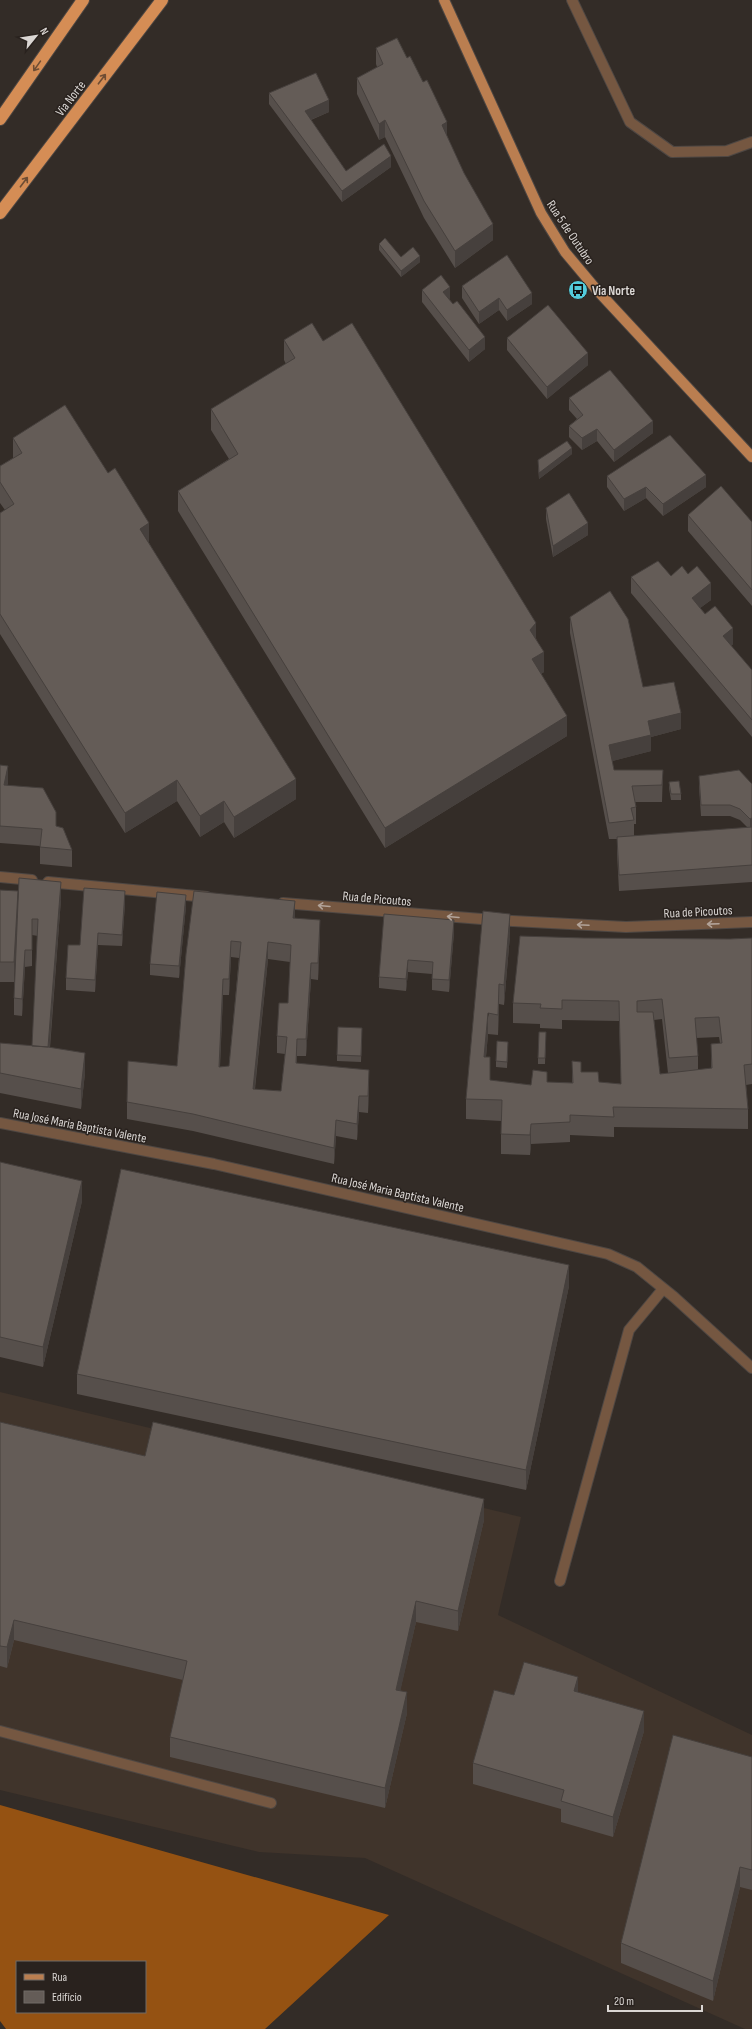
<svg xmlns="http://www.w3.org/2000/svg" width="752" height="2029" viewBox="0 0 752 2029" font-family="'Sofia Sans Condensed',sans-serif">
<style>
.built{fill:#40342b}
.forest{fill:#955212;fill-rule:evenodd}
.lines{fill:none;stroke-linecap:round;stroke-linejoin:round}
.minor-casing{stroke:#4e4743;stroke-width:12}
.major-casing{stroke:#4e4743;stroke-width:12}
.highway-casing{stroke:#4e4743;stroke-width:14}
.minor{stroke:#755741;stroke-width:10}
.major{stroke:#ba7e50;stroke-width:10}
.highway{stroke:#d58d55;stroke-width:12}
.wall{fill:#564f4b;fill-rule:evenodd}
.shaded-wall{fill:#46403d}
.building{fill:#645c57;stroke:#46403d;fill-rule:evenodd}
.oneway{stroke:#6e4d34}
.oneway2{stroke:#b2a399}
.labels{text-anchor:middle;stroke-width:3;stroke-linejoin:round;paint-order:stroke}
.street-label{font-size:13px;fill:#dad6d3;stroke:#29221e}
.poi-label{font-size:13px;font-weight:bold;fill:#dad6d3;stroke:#29221e;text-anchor:start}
</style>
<rect width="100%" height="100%" fill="#332c27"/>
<path class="built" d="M0,1392l521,125 -23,98 254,120v294h-7l-380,-171 -106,-6 -259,-62z"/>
<path class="forest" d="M0,1805l389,110 -124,114h-259l-6,-8zM17,1962h128v50h-128z"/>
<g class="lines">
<g class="minor-casing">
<path id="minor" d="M572,0l58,122 42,30 55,-1 25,-9
M0,877l32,3
M48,882l159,15
M283,903l211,17 132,7 126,-5
M0,1123l214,41 394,90 29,13 37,30 78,71
M560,1581l69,-251 34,-41
M0,1731l271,72"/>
</g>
<g class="major-casing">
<path id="major" d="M444,0l97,213 24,39 31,37 156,168"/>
</g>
<g class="highway-casing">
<path id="highway" d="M0,119l83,-119
M0,213l162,-213"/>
</g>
<use href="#minor" class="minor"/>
<use href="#major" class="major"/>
<use href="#highway" class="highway"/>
</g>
<path class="wall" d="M376,48l31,10 40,78 46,104 -38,28 -31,-50 -39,-81 -6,3 -22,-46v-16l20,-11 -1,-3z
M269,93l60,19 -18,8 35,51 45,-4 -49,35 -73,-98z
M379,244l22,13 19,5 -19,15 -22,-27z
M462,286l70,18 -25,17 -8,-11 -20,14 -17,-26z
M422,290l28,8 -1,1 36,50 -16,13 -47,-60z
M507,338l81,27 -41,34 -40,-49z
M284,340l39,1 213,297 8,34 -3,2 26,62 -182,112 -207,-337v-20l51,-32 -18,-29v-21l75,-45 -2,-4z
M569,398l84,35 -39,29 -17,-21 -15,9 -13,-13v-11l8,-7 -8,-9z
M13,438l136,105 147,256 -62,39 -10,-16 -24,15 -23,-36 -52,32 -125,-199v-121l5,-3 -5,-7v-37l13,-8z
M572,454l-33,25 -1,-13v-6z
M607,476l99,11 -43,29 -17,-18 -22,13 -17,-24z
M546,508l42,27 -35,22 -7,-38z
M688,515l64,7v84l-64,-75z
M688,574l23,26 -11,8 33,36 -2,2 21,24v67l-121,-144v-16l40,-1z
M570,617l73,70 38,42 -30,8v14l-39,10 2,9h49l-1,32h-27l1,5v17h-2v12l114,-8 -8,-8 -10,-4h-29l-2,-29v-11l53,8v98l-133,9 -2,-38v-14h-8l-39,-206z
M0,765l8,18 -1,2 49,41 16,24v17l-32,-3v-18l-40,-3z
M669,782l12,12v6h-10l-2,-12z
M0,890l18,18 43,-9 -11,149 35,25 -4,36 -81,-16v-50l32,3 6,-110 -6,-1v31l-7,1 -3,49 -8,-1v-17l3,-70 -3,54h-14z
M125,903l-3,43 -24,-1 -3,47 -29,-2v-12l14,-33z
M186,906l-7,72 -29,-3v-11z
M295,918l25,19 -2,43 -7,-1 -5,77h-9v7l72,23 -1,27 -9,-1 -2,28 -21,-4 -2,28 -141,-33 -66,-12v-17l50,-36 9,-112zM231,957l8,1 -10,108 -9,1 3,-72h6zM268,959l22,3 -2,41 -11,33v17l8,1 -4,37 -26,-2z
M454,932l-5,60 -17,-2v-16l-24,-2 -2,19 -27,-3v-11z
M510,935l-6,70 -5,-1 -1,31 -10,-1 -2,23 4,23 41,5 16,-3 25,1v-22l9,11 18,10 22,2 -2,-63 -57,-1v9l-22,-1v-4l-27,-1v-20l71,-65 146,1 22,-1v146l-6,1 2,24v20l-134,-2v10l-44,-2v7l-39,2 -1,11 -29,-1v-33l-35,-2v-20zM662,1019l6,54 -8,1 -6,-54zM719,1037l1,6 -9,1v25l-13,1v-14l-2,-18z
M546,1032l-1,32h-7v-6z
M362,1034l-1,28 -24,-1v-6z
M508,1048l-1,20 -11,-1v-6z
M0,1162l82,39 -39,166 -43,-10z
M569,1286l-43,204 -449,-96v-20z
M0,1422l145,34 339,64 -26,111 -42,-9 -16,69 7,22 -22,95 -215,-51v-20l13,-57 -169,-40 -7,28 -7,-2z
M578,1692l66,39 -31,106 -52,-15v-13l-88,-25v-21l41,-68z
M752,1757v133l-12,-3 -27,114 -92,-38v-20z"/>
<path class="shaded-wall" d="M329,100v12l-24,10v-11z
M385,120v17l-6,3v-16z
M447,122v17l-5,-14z
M391,156v11l-49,35v-11z
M493,224v16l-38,28v-17z
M420,256v6l-19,15v-6z
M450,287v11l-7,6v-12z
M532,293v11l-25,17v-11z
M499,298v12l-20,14v-12z
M485,337v12l-16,13v-12z
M588,353v12l-41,34v-12z
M653,421v12l-39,29v-12z
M597,429v12l-15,9v-12z
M572,448v6l-33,25v-6z
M706,475v12l-43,29v-12z
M646,487v11l-22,13v-12z
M149,523v20l-9,-14z
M588,523v12l-35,22v-11z
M711,583v17l-19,14v-16z
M536,623v20l-6,-13z
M733,628v16l-10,8v-16z
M544,652v20l-12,7v-20z
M681,713v16l-30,8v14l-42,11v-17l39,-24z
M567,716v20l-182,112v-20z
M8,766v17l-4,18v-16z
M296,779v20l-62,39v-21z
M177,780v21l-52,32v-20z
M224,801v21l-24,15v-21z
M752,818v11l-2,1v-11z
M61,882v17l-13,169v-17z
M18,891v20l-4,71v-20z
M125,891v12l-3,43v-11z
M186,895v11l-7,72v-12z
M295,901v17h-2z
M510,914v21l-6,70v-20z
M320,920v17l-2,43v-17z
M454,920v12l-5,60v-12z
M98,933v12l-3,47v-12z
M231,941v16l-2,38v-16z
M268,942v17l-15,146v-16z
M25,950v17l-3,49v-17z
M408,960v12l-2,19v-12z
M311,963v16l-5,77v-17z
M223,979v16l-4,88v-16z
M499,984v20l-1,31v-20z
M488,1013v21l-4,43v-20z
M297,1039v17l-1,24v-17z
M85,1053v20l-4,36v-20z
M369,1070v16l-1,27v-17z
M359,1096v16l-2,28v-16z
M336,1120v16l-2,28v-16z
M531,1124v20l-1,11v-20z
M82,1181v20l-39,166v-20z
M569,1265v21l-43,204v-20z
M484,1499v21l-26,111v-20z
M416,1601v21l-20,88v-20z
M14,1620v20l-7,28v-21z
M578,1677v21l-4,-7z
M407,1692v21l-22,95v-20z
M644,1711v20l-31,106v-20z
M740,1867v20l-27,114v-20z"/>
<path class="building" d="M397,38l10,20 3,-2 13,26 4,-2 20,42 -5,3 22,48 29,51 -38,27 -31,-50 -39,-81 -6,4 -22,-46 26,-14 -7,-16z
M316,73l13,27 -24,11 41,60 38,-27 7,12 -49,35 -73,-98z
M385,238l16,19 12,-10 7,9 -19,15 -22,-27z
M507,255l25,38 -25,17 -8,-12 -20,14 -17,-26z
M441,275l9,12 -7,5 10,12 4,-3 28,36 -16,13 -47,-60z
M548,305l40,48 -41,34 -40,-49z
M312,323l11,18 29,-18 184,300 -6,7 14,22 -12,7 35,57 -182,112 -207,-337 60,-37 -27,-45 84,-51 -11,-18z
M610,370l43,51 -39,29 -17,-21 -15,9 -13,-12 14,-11 -14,-17z
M65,405l43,68 7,-5 34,55 -9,6 156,250 -62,38 -10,-16 -24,15 -23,-36 -52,33 -125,-199v-101l14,-9 -14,-22v-16l22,-13 -9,-15z
M670,435l36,40 -43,29 -17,-17 -22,12 -17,-23z
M567,441l5,7 -33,25 -1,-13z
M721,486l31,36v68l-64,-75z
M569,493l19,30 -35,23 -7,-38z
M658,561l13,15 11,-10 6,8 9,-8 14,17 -19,15 13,16 10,-8 18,22 -10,8 29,34v50l-121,-143z
M610,591l18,28 15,68 31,-5 7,31 -33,8 3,14 -42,10 5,25h49l-1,15 -30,1 4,21 -5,1 3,12 -25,3 -39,-206z
M0,765l8,1 -4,19 39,3 13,24v14l7,2 9,22 -32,-3 2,-18 -42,-3z
M739,770l13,14v34l-2,1 -10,-10 -10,-4h-29l-2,-29z
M679,781l2,13h-10l-2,-12z
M752,827v38l-133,10 -2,-38z
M19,878l42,4 -13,165 -16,-1 6,-127h-6v31h-7l-3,49 -8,-1z
M84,888l41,3 -3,44 -24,-2 -3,47 -29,-2 2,-33h12z
M0,890l18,1 -4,71h-14z
M194,891l101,10 -2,17 27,2 -2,43h-7l-5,76h-9l-1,24 73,7 -1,26h-9l-2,28 -21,-4 -2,28 -141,-34 -66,-12 1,-41 49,5 9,-112zM231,941l10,1 -12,124 -10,1 4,-88h6zM268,942l23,3 -3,58h-9l-2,33 10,1 -6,54 -28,-2z
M157,892l29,3 -7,71 -29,-2z
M483,911l27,3 -6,71 -5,-1 -1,31 -10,-2 -4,44h6v23l41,5 2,-15 14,2v10l26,1 -1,-22 9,1v10h17l1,10 22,2 -2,-83 -57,-1v9l-22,-1 1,-4 -28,-1 7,-67 64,2 146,1 22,-1v126l-8,1 4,44 -135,-2 1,10 -44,-2v7l-39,2 -1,11 -29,-1 1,-34 -36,-1zM662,999l7,59 29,-2 -3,-38 24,-1 3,26 -11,1 1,24 -52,6 -7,-62h-16v-11z
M384,914l70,6 -5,60 -17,-1 1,-17 -25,-2 -2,19 -27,-2z
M338,1027l24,1 -1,28 -24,-1z
M539,1032h7l-1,26h-7z
M497,1041l11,1 -1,20 -11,-1z
M0,1043l48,4 37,6 -4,36 -81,-16z
M0,1162l82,19 -39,166 -43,-10z
M121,1169l448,96 -43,205 -449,-96z
M0,1422l145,34 8,-34 331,77 -26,112 -42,-10 -20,89 11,2 -22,96 -215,-51 17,-76 -173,-41 -7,27 -7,-1z
M524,1662l54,15 -4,14 70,20 -31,106 -52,-16 3,-11 -91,-27 21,-73 20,5z
M673,1735l79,22v113l-12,-3 -27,114 -92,-38z"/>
<defs><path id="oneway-shaft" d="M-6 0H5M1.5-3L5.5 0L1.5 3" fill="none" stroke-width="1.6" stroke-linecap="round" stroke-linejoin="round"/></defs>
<g class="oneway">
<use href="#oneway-shaft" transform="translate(37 66) rotate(125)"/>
<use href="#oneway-shaft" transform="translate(102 79) rotate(-53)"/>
<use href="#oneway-shaft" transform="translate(24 182) rotate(-53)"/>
</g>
<g class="oneway2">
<use href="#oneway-shaft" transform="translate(324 906) rotate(-175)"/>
<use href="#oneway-shaft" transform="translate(453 917) rotate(-175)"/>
<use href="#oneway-shaft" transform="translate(713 924) rotate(178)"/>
<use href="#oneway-shaft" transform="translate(583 925) rotate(-177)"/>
</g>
<defs>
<g id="bus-disc" transform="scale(1)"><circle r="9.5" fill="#53cbdb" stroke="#29221e"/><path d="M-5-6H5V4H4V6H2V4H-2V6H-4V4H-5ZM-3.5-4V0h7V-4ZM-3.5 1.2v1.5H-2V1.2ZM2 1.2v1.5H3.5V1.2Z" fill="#111"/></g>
</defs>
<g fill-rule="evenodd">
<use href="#bus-disc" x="578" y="290"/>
</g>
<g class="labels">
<g class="street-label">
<text transform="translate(70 98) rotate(-53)" y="5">Via Norte</text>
<text transform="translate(571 232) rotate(56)" y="5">Rua 5 de Outubro</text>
<text transform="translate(377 898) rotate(5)" y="5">Rua de Picoutos</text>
<text transform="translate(698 911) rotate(-3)" y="5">Rua de Picoutos</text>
<text transform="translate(80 1125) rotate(11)" y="5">Rua José Maria Baptista Valente</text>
<text transform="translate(398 1192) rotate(13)" y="5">Rua José Maria Baptista Valente</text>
</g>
<g class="poi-label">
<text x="592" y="295">Via Norte</text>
</g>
</g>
<rect x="16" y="1961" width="130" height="52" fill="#29221e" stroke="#706a66"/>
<rect x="24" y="1974" width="20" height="6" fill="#ba7e50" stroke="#706a66"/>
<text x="52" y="1981" font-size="12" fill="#dad6d3">Rua</text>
<rect x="24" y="1991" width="20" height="12" fill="#645c57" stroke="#706a66"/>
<text x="52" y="2001" font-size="12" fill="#dad6d3">Edifício</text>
<g transform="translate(36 36) rotate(60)" stroke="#29221e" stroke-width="3" paint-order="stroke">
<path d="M0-3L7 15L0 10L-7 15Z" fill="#dad6d3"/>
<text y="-6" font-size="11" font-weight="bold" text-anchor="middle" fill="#dad6d3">N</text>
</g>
<path d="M608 2005v6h94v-6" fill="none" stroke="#dad6d3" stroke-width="2"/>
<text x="614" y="2005" font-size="12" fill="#dad6d3" stroke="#29221e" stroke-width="3" paint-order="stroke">20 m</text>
</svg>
